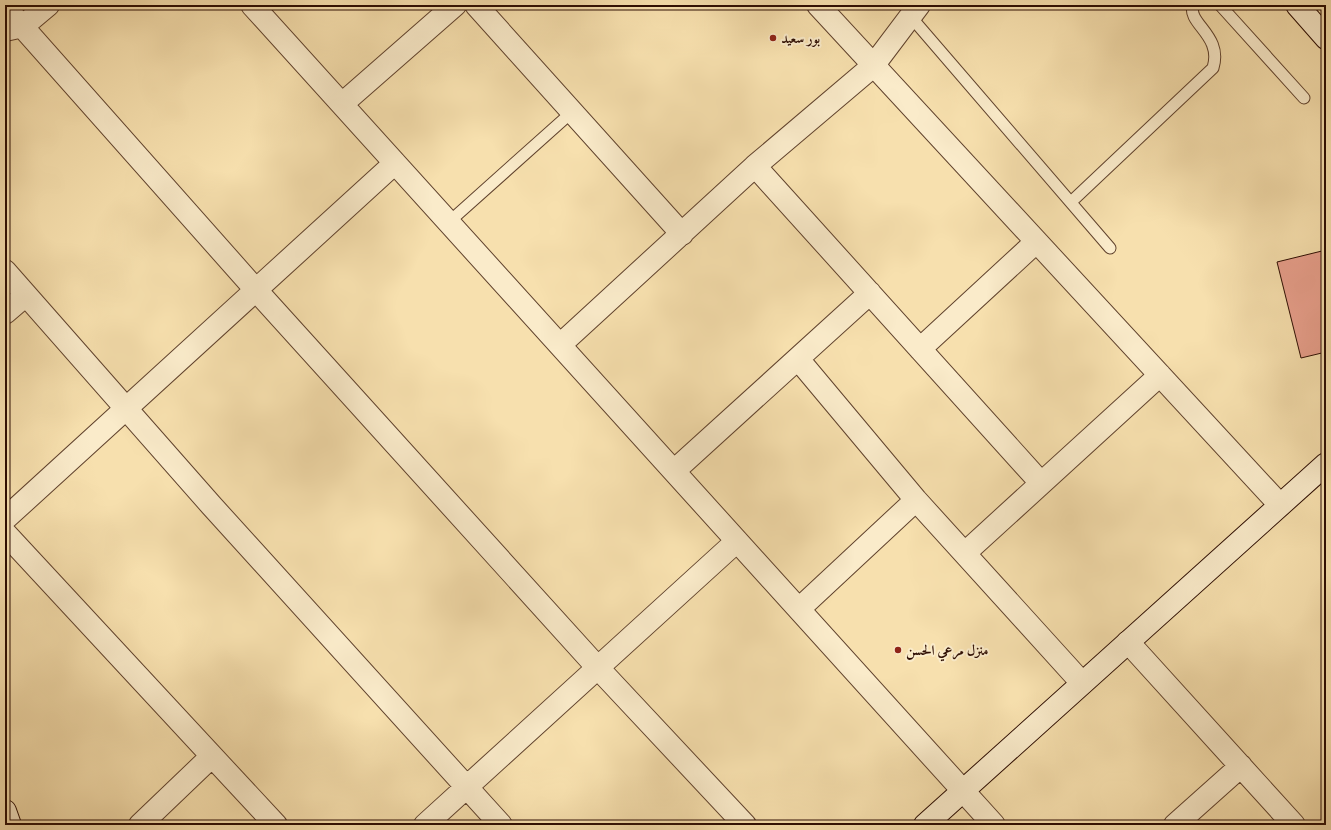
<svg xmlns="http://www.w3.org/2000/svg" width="1331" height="830" viewBox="0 0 1331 830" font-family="'IM FELL Double Pica',Amiri,serif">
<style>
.building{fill:#e9a08d;stroke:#2d0d02}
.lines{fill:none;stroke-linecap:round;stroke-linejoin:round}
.lane-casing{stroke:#60422d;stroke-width:13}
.street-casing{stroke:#60422d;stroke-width:24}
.secondary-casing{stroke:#2d0d02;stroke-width:24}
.lane{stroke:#faebca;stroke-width:11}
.street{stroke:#faebca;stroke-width:22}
.secondary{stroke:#faebca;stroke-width:22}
.poi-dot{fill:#8f2418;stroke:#faebca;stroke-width:1.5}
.labels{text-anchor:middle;stroke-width:4;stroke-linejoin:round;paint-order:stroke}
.poi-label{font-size:14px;font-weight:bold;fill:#2d0d02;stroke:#faebca;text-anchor:start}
</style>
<rect width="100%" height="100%" fill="#f7e0ae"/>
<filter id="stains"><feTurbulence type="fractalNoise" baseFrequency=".005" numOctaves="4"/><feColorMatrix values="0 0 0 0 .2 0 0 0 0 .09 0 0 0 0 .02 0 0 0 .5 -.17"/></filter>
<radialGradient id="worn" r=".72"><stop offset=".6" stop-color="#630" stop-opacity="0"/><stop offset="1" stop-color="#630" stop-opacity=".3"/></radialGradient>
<path class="building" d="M1326,250v102l-25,6 -24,-96z"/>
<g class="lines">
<g class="lane-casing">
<path id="lane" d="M1220,5l84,93
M911,17l199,231
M1071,202l142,-134c10,-33 -26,-44 -20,-63
M449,222l123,-110"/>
</g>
<g class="street-casing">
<path id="street" d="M252,5l742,820
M476,5l206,229
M818,5l462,500
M5,7l251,283 342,378 147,157
M5,30l18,-4 25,-21
M342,104l113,-99
M755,166l286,317
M5,271l206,234 290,320
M5,313l21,-18
M560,345l195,-179 118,-100 46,-61
M920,349l116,-107
M798,359l118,141 166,183
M674,471l196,-178
M5,519l390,-356
M5,533l271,292
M965,553l195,-178
M799,609l117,-109
M1128,642l166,183
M140,825l72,-69
M425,825l312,-284
M1175,825l66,-59"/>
</g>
<g class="secondary-casing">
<path id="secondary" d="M1297,5l29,33
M5,811l5,14
M925,825l401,-361"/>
</g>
<use href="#lane" class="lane"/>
<use href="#street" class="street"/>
<use href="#secondary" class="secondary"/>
</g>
<g class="poi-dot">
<circle cx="773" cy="38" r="4"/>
<circle cx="898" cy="650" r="4"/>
</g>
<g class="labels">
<g class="poi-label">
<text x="781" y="43">بور سعيد</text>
<text x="906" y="655">منزل مرعي الحسن</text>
</g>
</g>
<rect width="1331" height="830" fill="none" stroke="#f7e0ae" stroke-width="20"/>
<rect x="6" y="6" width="1319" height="818" fill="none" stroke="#2d0d02" stroke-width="2"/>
<rect x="10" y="10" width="1311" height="810" fill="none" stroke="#2d0d02"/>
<rect width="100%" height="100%" filter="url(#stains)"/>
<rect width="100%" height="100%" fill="url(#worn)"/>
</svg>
